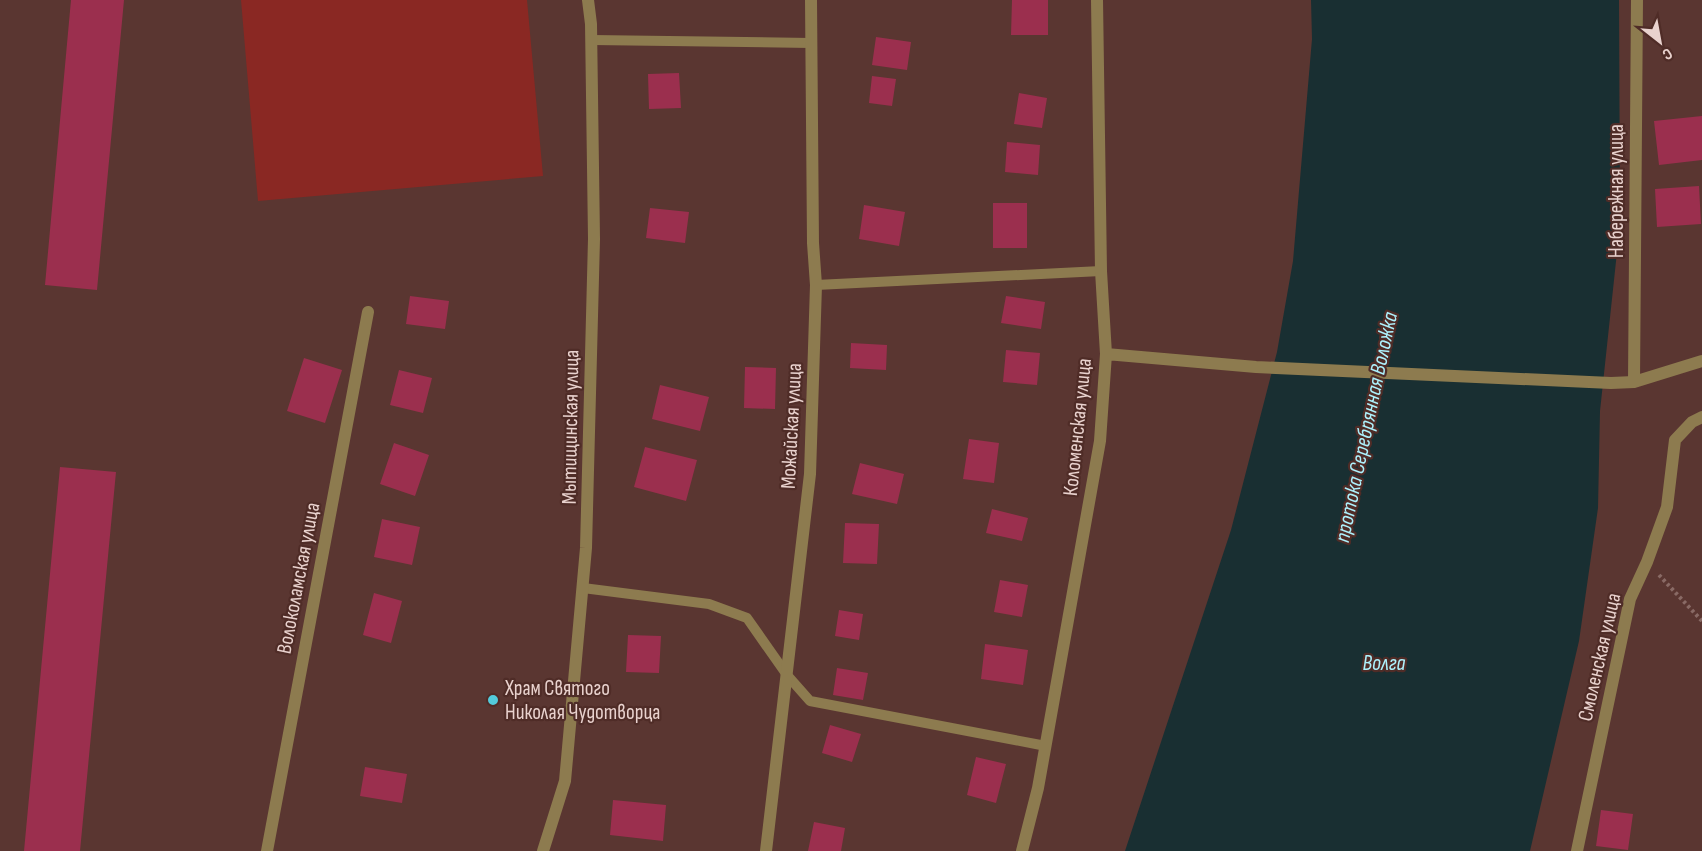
<svg xmlns="http://www.w3.org/2000/svg" width="1702" height="851" viewBox="0 0 1702 851" font-family="'Sofia Sans Condensed',sans-serif">
<style>
.green{fill:#8a2823}
.water{fill:#192f32}
.building{fill:#9b2f4e}
.lines{fill:none;stroke-linecap:round;stroke-linejoin:round}
.path{stroke:#896a65;stroke-width:4;stroke-dasharray:3 3;stroke-linecap:butt}
.lane{stroke:#8d7b4f;stroke-width:10}
.street{stroke:#8d7b4f;stroke-width:12}
.poi-dot{fill:#53cbdb;stroke:#4f2c27;stroke-width:2}
.labels{text-anchor:middle;stroke-width:4.5;stroke-linejoin:round;paint-order:stroke}
.street-label{font-size:21px;fill:#e9d2ce;stroke:#4f2c27}
.poi-label{font-size:21px;fill:#e9d2ce;stroke:#4f2c27;text-anchor:start}
.water-label{font-size:22px;font-style:italic;fill:#adf1fc;stroke:#4f2c27}
</style>
<rect width="100%" height="100%" fill="#5a3631"/>
<path class="green" d="M241,0h286l16,176 -285,25z"/>
<path class="water" d="M1311,0h308l1,224 -20,187 -2,97 -19,133 -49,210h-405l106,-321 46,-178 16,-91 19,-222z"/>
<path class="building" d="M71,0h53l-27,290 -52,-5z
M1012,0h36v35h-37z
M876,37l35,5 -4,28 -35,-5z
M679,73l2,35 -32,1 -1,-35z
M872,76l24,3 -4,27 -23,-3z
M1019,93l28,5 -5,30 -28,-4z
M1702,116v44l-43,5 -5,-44z
M1007,142l33,3 -2,30 -33,-3z
M1699,186l2,38 -44,3 -2,-38z
M993,203h34v45h-34z
M864,205l41,7 -6,34 -40,-7z
M650,208l39,4 -4,31 -39,-5z
M410,296l39,5 -4,28 -39,-5z
M1006,296l39,6 -4,27 -40,-6z
M851,343l36,2 -1,25 -36,-2z
M1006,350l34,3 -3,32 -34,-3z
M304,358l38,12 -17,53 -38,-12z
M745,367l31,1 -1,41 -31,-1z
M399,370l33,8 -9,35 -33,-8z
M660,385l49,12 -9,34 -48,-12z
M969,439l30,4 -5,40 -31,-4z
M394,443l35,12 -14,41 -35,-12z
M645,447l52,13 -11,41 -52,-14z
M860,463l44,11 -7,30 -45,-10z
M60,467l56,5 -36,379h-56z
M992,509l36,9 -6,23 -36,-8z
M382,519l38,8 -8,38 -38,-8z
M845,523l34,1 -2,40 -34,-1z
M1000,580l28,5 -6,32 -28,-5z
M374,593l28,8 -11,42 -28,-8z
M839,610l24,4 -4,26 -24,-4z
M628,635l33,1 -2,37 -33,-1z
M985,644l43,6 -5,35 -42,-6z
M837,668l31,5 -5,27 -30,-5z
M830,725l31,9 -9,28 -30,-9z
M976,757l30,7 -10,39 -29,-8z
M365,767l42,7 -5,29 -42,-7z
M613,800l53,5 -3,36 -53,-6z
M1601,810l32,4 -5,36 -32,-4z
M814,822l31,6 -4,23h-33z"/>
<g class="lines">
<path class="path" d="M1659,575l43,46"/>
<path class="lane" d="M592,40l219,3
M816,285l285,-14
M583,588l126,16 38,14 40,57 23,26 236,45"/>
<path class="street" d="M1106,354l150,13 355,16 23,-1 68,-21
M1634,382l3,-382
M267,851l101,-539
M543,851l22,-70 21,-233 8,-309 -3,-215 -3,-24
M766,851l44,-377 6,-189 -3,-42 -2,-243
M1022,851l16,-63 62,-347 6,-87 -5,-83 -4,-271
M1577,851l53,-252 17,-37 20,-55 8,-67 17,-18 10,-5"/>
</g>
<circle class="poi-dot" cx="493" cy="700" r="6"/>
<g class="labels">
<g class="street-label">
<text transform="translate(1616 191) rotate(-90)" y="7">Набережная улица</text>
<text transform="translate(791 426) rotate(-87)" y="7">Можайская улица</text>
<text transform="translate(570 427) rotate(-89)" y="7">Мытищинская улица</text>
<text transform="translate(1077 427) rotate(-84)" y="7">Коломенская улица</text>
<text transform="translate(298 578) rotate(-79)" y="7">Волоколамская улица</text>
<text transform="translate(1599 657) rotate(-77)" y="7">Смоленская улица</text>
</g>
<g class="poi-label">
<text x="505" y="695">Храм Святого<tspan x="505" dy="24">Николая Чудотворца</tspan></text>
</g>
<g class="water-label">
<text transform="translate(1365 427) rotate(-78)" y="8">протока Серебрянная Воложка</text>
<text x="1384" y="670">Волга</text>
</g>
</g>
<g transform="translate(1660 42) rotate(149)" stroke="#4f2c27" stroke-width="4.5" paint-order="stroke">
<path d="M0-4.5L10 22L0 15L-10 22Z" fill="#e9d2ce"/>
<text y="-9" font-size="16" font-weight="bold" text-anchor="middle" fill="#e9d2ce">С</text>
</g>
</svg>
